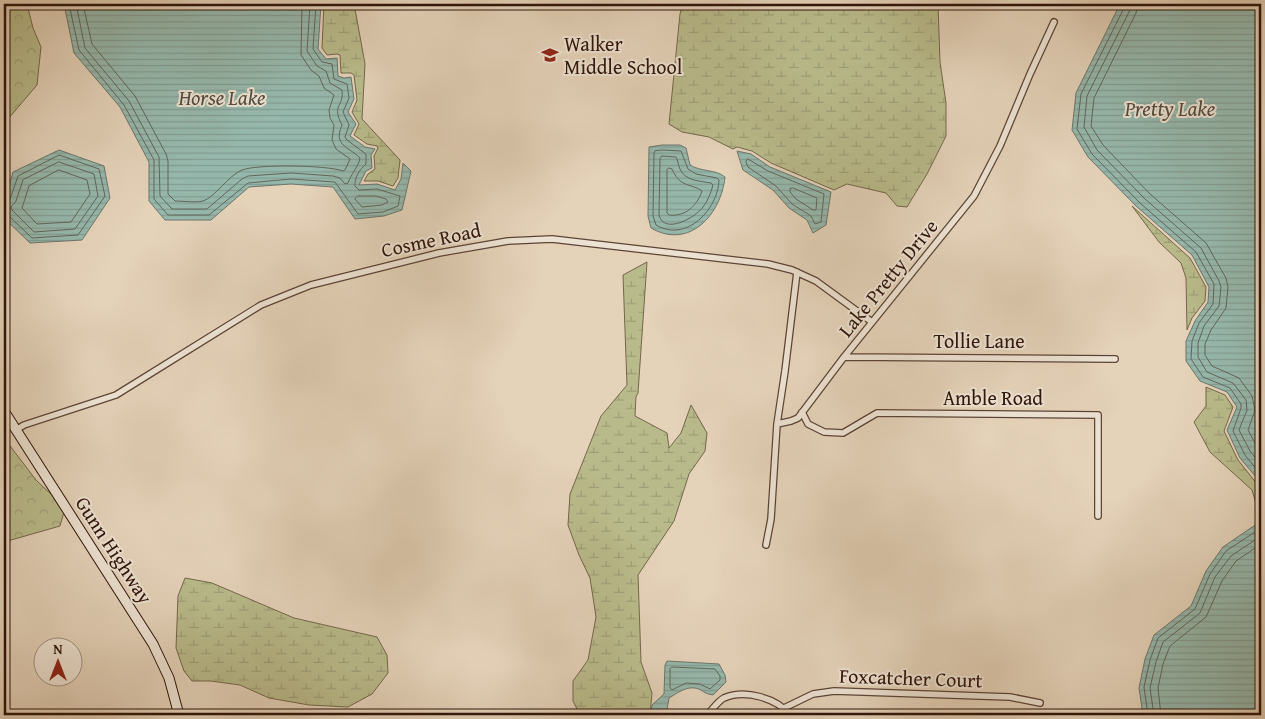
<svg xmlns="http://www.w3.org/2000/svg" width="1265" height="719" viewBox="0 0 1265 719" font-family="'Gentium Book Plus',serif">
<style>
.forest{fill:url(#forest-crowns);stroke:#74674a}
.wetland{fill:url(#wetland-marsh);stroke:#74674a}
.water{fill:url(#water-rules);stroke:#6d766b}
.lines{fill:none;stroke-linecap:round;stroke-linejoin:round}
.shore{stroke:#62665b;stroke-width:1}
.minor-casing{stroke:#5c4436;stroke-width:8}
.secondary-casing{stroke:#2f140a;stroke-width:11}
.minor{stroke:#ede2d2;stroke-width:5.5}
.secondary{stroke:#ede2d2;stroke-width:9}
.labels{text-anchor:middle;stroke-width:4;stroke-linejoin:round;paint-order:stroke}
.poi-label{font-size:20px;fill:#2f140a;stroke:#ede2d2;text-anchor:start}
.street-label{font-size:20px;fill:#2f140a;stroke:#ede2d2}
.water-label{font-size:21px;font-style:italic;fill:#534d43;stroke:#ede2d2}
</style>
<defs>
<pattern id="forest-crowns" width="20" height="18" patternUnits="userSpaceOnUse" patternTransform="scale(1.25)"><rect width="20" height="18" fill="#b9ba8b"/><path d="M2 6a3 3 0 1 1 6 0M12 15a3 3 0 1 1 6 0" fill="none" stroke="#9f9f77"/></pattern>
<pattern id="wetland-marsh" width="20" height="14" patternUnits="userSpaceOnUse" patternTransform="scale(1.25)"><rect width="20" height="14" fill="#b9ba8b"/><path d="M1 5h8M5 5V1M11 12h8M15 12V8" fill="none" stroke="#9f9f77"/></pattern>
<pattern id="water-rules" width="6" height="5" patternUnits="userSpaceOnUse" patternTransform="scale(1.25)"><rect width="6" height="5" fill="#96b8ac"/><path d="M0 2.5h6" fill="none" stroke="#829d93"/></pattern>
</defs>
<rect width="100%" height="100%" fill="#e4d2b9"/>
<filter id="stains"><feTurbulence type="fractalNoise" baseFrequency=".004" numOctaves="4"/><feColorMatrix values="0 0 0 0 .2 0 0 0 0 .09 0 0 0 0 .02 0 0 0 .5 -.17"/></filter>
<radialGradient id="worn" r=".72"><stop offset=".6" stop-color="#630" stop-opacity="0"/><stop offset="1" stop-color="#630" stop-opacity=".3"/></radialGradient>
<path class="forest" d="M4,4h23l6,24 8,19 -4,38 -29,34h-4z
M4,438l32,42 19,18 9,14 -4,14 -56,16z"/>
<path class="wetland" d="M324,4h26l5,5 10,55 -3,55 38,41 -2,18 -5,8 -15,-5h-14l4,-7 7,-5 -1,-13 4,-8 -1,-2 -10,-2 -13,-9 5,-11 -7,-12 5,-12 -3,-25 -3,-2h-10l-1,-18 -3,-1 -10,1 -5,-7z
M683,4h255l2,58 6,41v33l-19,38 -20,33 -10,-1 -11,-13 -39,-9 -13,6 -63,-27 -19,-12 -15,-4 -4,2 -24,-12 -27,-5 -13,-8 11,-110z
M1132,206l58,52 16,29 -1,14 -13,17 -5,12 -1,-52 -5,-15 -22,-21z
M647,262l-9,131 -2,4 -1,19 32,17 2,15 12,-15 10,-28 16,28 -2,18 -16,23 -15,47 -36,54 3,87 11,31 -2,22h-70l-7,-14v-20l15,-21 8,-43 -6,-39 -11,-23 -11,-30 2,-31 31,-78 26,-31 -4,-110z
M1206,387l19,8 8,12 -9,24 14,29 23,29v26l-1,2 -8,-27 -42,-38 -16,-30 12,-16z
M185,578l27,5 82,35 83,19 10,18 1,18 -16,21 -24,13 -39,-2 -40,-7 -29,-13 -29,-4h-19l-8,-10 -8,-23 2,-52z"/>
<path class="water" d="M64,4h257l-3,45 8,10 11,-1 1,18 6,2 7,-1 3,22 -6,13 8,12 -6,12 15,11 10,2 -4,6 1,13 -6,3 -7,14 18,-1 18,6 6,-11 2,-16 8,8 -9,39 -18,6 -29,3 -22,-32 -42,-3 -42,3 -38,33h-46l-16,-19v-39l-29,-55 -46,-54z
M1120,4h141v479l-21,-25 -13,-28 10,-23 -10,-15 -27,-11 -14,-20v-20l9,-20 13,-19 1,-15 -17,-32 -56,-49 -48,-49 -16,-27 4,-37z
M662,145h18l6,3 4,17c11,7 25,4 35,12 -4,38 -36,73 -74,51l-3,-12 1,-69z
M59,150l45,16 6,32 -28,42 -52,3 -26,-25v-14l9,-32z
M737,151l14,3 19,13 61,25 -5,33 -13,8 -6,-13 -18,-12 -16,-18 -30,-20z
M1261,521v194h-118l-4,-27 6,-29 9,-24 37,-29 15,-35 17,-24z
M667,661l52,3 6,11 1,7 -13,13c-6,-1 -8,-2 -12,-5 -12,-6 -22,2 -32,8l-3,17h-16l2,-10 12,-11 1,-29z"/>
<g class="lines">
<path class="shore" d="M69,4l10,46 45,55 30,55v39l14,16h41l39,-32 43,-4 44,3 23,32 25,-2 15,-6 2,-10 -23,-7 -18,1 -4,-4c-1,-8 5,-17 11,-22v-10l-19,-14 -2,-3 4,-12 -6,-13 6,-14 -2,-14 -13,-5 -2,-15 -10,-2 -9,-13 3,-45
M76,4l9,44 44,53 30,56 1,39 12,13h35l35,-30 6,-3 43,-3 42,3 7,2 5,6 3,-1c3,-9 11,-17 12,-25 -12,-12 -27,-12 -18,-33 -11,-21 2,-17 0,-35l-12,-7 -4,-12 -9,-5 -10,-15 3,-47
M83,4l9,40 43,52 31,58 2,7v33l7,7c9,0 20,2 28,0 11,-3 26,-26 39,-31 16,-6 85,-5 101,1l2,-1 5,-11 -14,-10 -4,-9 2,-15 -4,-7 -1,-8 5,-15 -10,-7 -5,-12 -8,-6 -10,-15 1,-51
M1124,4v4l-43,86 -4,35 15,25 48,49 56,49 18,32 -1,20 -14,19 -7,18 -1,18 12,18 27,11 11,16v4l-8,23 12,24 16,20
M1131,4l-1,6 -43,86 -3,31 13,23 47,48 57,50 18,33 2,6 -2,19 -15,20 -6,17v14l9,15 26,11 13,17 1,10 -8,20 11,21 11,14
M1138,4l-2,9 -42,85 -3,28 12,19 46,48 57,50 20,35 2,9 -2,21 -15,22 -6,14v11l7,11 27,12 13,18 3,14 -7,20 13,24
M663,150l18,1 7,18 8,5 21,4 2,2c-1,29 -32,63 -63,45l-3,-9 1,-63 1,-2z
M662,156l14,1c2,3 2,8 4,12 5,12 20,12 31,14l2,2c-2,7 -5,16 -10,22 -8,11 -39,28 -44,8l1,-56z
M748,159l20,12 56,23 -3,28 -6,2 -4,-8 -19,-12 -16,-18 -28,-19 -2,-5z
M59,162l35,12 4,22 -23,33 -41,3 -22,-22 -1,-3 5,-6 7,-21z
M669,168l3,1c8,19 19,14 30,22 -5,15 -17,26 -33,24l-2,-2v-43z
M59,170l28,10 3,14 -19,28 -34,2 -15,-16 7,-22z
M793,188l24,10 -1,12h-3l-17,-11 -6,-7v-3z
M358,196h18l10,3 2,3 -6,3 -20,2 -7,-8z
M4,202l6,-3 8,-23 41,-21 40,14 6,27 -27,39 -46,3 -23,-22 -5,-2
M672,667l43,2 5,7v4l-10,9 -10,-5 -14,-1 -14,7 -2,-2v-19z
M1148,715l-4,-28 6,-27 8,-22 37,-29 15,-35 16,-23 35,-23
M1154,715l-4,-27 6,-26 7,-20 37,-29 15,-36 16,-21 30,-20
M1161,715l-3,-27 5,-24 7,-18 36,-29 16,-36 14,-20 25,-17"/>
<g class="minor-casing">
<path id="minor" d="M844,357l271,2
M802,412l6,12 16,8 19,1 34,-20 221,2v101
M777,424l8,-53 12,-99
M16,430l8,-5 92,-30 145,-90 50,-20 128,-32 69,-12 44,-2 216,25 24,6 24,11 56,41
M766,545l5,-26 6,-95 14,-3 7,-3 46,-61 130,-161 26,-50 30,-72 24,-52
M784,708l29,-14 21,-3 176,6 30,6
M707,715c5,-5 11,-14 17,-17 21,-9 53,0 66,17"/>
</g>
<g class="secondary-casing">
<path id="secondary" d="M4,411l149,233 16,34 10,37"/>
</g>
<use href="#minor" class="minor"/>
<use href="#secondary" class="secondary"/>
</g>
<defs>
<g id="school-bare" transform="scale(1.35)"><path d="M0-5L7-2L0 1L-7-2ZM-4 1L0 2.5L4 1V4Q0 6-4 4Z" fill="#8f2418" stroke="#ede2d2" stroke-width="2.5" paint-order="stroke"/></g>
</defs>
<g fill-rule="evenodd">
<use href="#school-bare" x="550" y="55"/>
</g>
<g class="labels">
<g class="poi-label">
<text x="564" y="51">Walker<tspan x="564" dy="23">Middle School</tspan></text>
</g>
<g class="street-label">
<text transform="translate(431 240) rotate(-12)" y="7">Cosme Road</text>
<text transform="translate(888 278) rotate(-51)" y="7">Lake Pretty Drive</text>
<text x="979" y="348">Tollie Lane</text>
<text x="993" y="405">Amble Road</text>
<text transform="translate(114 550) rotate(57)" y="7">Gunn Highway</text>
<text transform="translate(911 678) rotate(2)" y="7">Foxcatcher Court</text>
</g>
<g class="water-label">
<text x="222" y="105">Horse Lake</text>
<text x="1170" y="116">Pretty Lake</text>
</g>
</g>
<rect width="1265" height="719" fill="none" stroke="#e4d2b9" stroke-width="20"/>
<rect x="5" y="5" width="1255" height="709" fill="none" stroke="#2f140a" stroke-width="2.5"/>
<rect x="10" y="10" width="1245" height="699" fill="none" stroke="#2f140a"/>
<g transform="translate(58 662)"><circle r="24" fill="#ede2d2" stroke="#a19082"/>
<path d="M0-4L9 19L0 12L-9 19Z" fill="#8f2418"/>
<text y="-8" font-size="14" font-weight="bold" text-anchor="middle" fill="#2f140a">N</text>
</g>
<rect width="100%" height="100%" filter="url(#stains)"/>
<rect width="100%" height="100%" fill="url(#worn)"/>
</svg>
